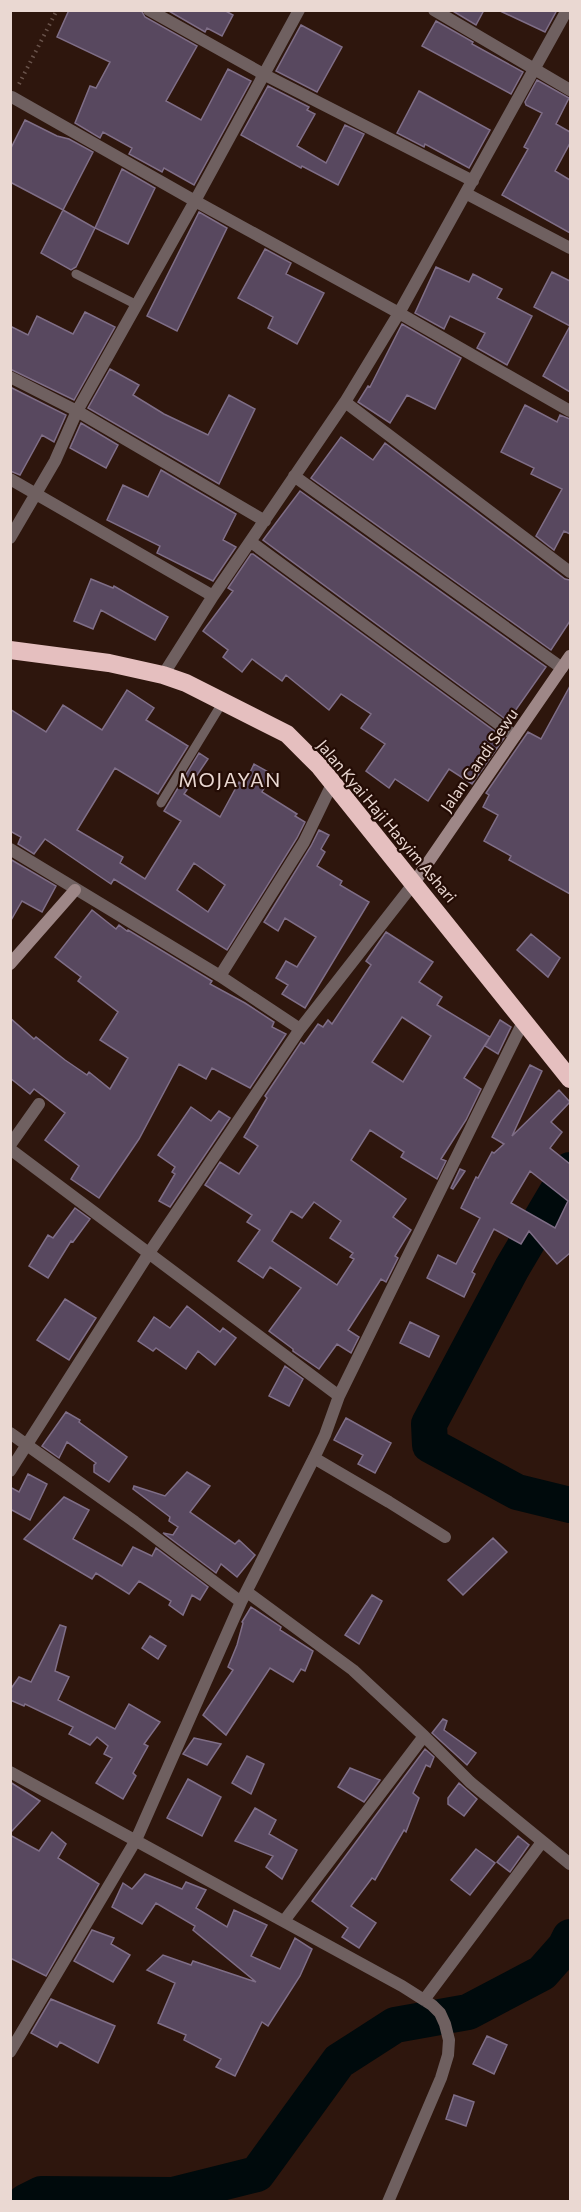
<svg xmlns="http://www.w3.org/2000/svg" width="581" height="2212" viewBox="0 0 581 2212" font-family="Commissioner,sans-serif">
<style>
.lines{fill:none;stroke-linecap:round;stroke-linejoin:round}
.river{stroke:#000a0c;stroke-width:36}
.building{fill:#58485f;stroke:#7f6e87;stroke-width:1.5;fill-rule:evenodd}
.path{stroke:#69534b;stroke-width:4;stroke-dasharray:1.5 4.5;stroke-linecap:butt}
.lane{stroke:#6f6060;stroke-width:9}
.street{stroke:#6f6060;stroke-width:12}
.secondary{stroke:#9e8787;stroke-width:12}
.highway{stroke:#e5bfbf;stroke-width:18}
.labels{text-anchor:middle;stroke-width:4.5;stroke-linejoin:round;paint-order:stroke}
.street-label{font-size:16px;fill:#ead8d2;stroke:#240c05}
.quarter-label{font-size:20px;letter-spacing:1.5px;fill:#ead8d2;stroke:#240c05}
</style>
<rect width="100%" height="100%" fill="#2e160d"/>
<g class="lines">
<path class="river" d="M570,1170l-58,98 -83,156 1,21 87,47 53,13
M25,2202l16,-8 132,1 84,-21 82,-113 56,-36 73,-13 74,-39 23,-26 5,-10"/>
</g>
<path class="building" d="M69,10h72l4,7 52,29 -31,55 35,19 27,-51 23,12 -57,104 -30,-17 -2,4 -33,-18 3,-6 -29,-16 -3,6 -25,-15 15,-37 6,2 14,-26 -53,-25z
M167,10h57l9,5 -11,21 -15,-8 -2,4z
M451,10h33l-8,15z
M498,10h59l-12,22z
M436,21l37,21 -1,2 51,28 -12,22 -89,-48z
M301,25l41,22 -25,45 -41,-21z
M537,80l32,18 -13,26 14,8v11l-15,28 15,9v53l-68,-38 26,-46 -4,-2 18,-34 -16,-8 -1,-3z
M268,86l41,21 -2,3 8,4 -18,32 29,17 19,-38 19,9 -26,51 -36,-19 -1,2 -60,-33z
M419,91l71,39 -21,38 -44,-24 -1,3 -27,-14z
M25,120l32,16 12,3 24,13 -30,58 -53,-28v-32z
M122,169l33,19 -27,56 -33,-16z
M63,210l32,18 -19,39 -5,3 -30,-17z
M199,212l28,16 -50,103 -30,-15z
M265,249l26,14 -5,11 38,19 -27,51 -29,-16 5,-11 -35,-19z
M436,267l33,15 4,-8 29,15 -5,9 35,18 -25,49 -30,-17 8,-15 -35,-17 -6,13 -29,-16z
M552,272l18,9v45l-36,-19z
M85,312l30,15 -41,73 -64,-31v-43l18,9 9,-19 36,18z
M402,324l59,34 -26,51 -28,-14 -17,28 -32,-21 10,-16 2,1z
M570,326v66l-27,-16z
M110,369l29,16 -6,10 31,19 44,21 21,-40 26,14 -36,75 -131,-76z
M10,387l56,28 -12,27 -12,-7 -22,40 -10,-4z
M525,405l32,17 3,-7 10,4v115l-6,-3 -10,19 -18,-14 26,-47 -31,-15 3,-6 -33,-16z
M81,423l37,22 -12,23 -36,-20z
M341,437l32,23 12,-17 180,136 5,1v41l-19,29 -240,-172z
M161,470l75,44 -13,26 13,7 -23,34 -56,-28 3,-7 -53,-26 16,-35 25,12z
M300,491l246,176 -38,54 -245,-181z
M251,554h2l251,184 -32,46 -23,-15 -21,32 -33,-22 -6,9 -23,-17 19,-27 -24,-16 10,-14 -30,-20 -12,16 -43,-35 -4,6 -30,-22 -10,13 -19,-15 5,-7 -25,-19 30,-40 -5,-3z
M91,579l22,9 1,-2 54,31 -13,23 -54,-30 -8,19 -19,-8z
M570,686v208l-61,-34 2,-4 -27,-15 14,-26 -15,-8 6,-12 -3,-2 42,-61 13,7z
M127,690l27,18 -8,12 42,26 -30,48 -43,-26 -38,62 46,27 -3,6 25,16 36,-58 -17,-10 35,-58 9,6 -24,35 36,23 19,-35 5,3 10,-21 18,10 -10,18 35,22 -2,2 10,6 -8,16 -70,112 -113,-71 -3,5 -66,-45 -11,15 -16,-10 3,-7 -11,-6v-122l36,23 17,-27 39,25zM194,863l31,22 -17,27 -31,-22z
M319,830l10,5 -8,14 4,3 -8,14 25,15 -2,4 29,17 -64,106 -23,-14 6,-9 -12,-7 10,-17 11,6 19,-30 -31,-19 -7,13 -14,-9 47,-76z
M10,859l46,27 -14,26 -20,-11 -12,21z
M92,910l24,19 3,-4 8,6 1,-1 84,51 -2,3 35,19 29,19 -2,5 14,7 -36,54 -38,-20 -6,11 -27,-15 -40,75 -40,59 -28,-19 8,-13 -34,-26 20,-27 -31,-24 -4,5 -20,-16v-60l24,21 2,-2 29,23 22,15 2,-3 21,17 18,-31 -28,-18 18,-28 -40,-31 3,-4 -26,-20z
M386,932l47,30 -14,20 23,15 -5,8 53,32 -26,41 17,11 -15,31 -25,39 5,2 -9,18 -36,-22 3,-5 -34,-22 -19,30 55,39 -13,18 18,13 -16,26 3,2 -12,24 -5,-3 -33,51 11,7 -8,16 -14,-9 -18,25 -26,-18v-2l-24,-18 32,-43 -31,-21 -7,11 -25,-17 22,-31 -13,-8 5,-7 -47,-30 15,-23 19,12 19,-28 -14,-9 23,-39 -2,-2 36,-54 3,2 14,-20 5,3 5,-7 4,4 39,-59 -5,-4zM402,1017l29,19 -28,46 -31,-20zM314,1202l27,19 -11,17 23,15 -3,4 4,2 -17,26 -65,-44 19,-30 11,7z
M531,934l29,24 -12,19 -31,-27z
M500,1020l11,7 -13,27 -13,-8z
M530,1065l12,6 -30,65 47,-46 11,12 -19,20 11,10 -12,16 20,16v89l-13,11 -28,-33 -8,13 -27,-15 -22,43 3,2 -11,23 -37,-19 11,-23 18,9 24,-46 -19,-10 15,-31 2,1 14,-26 2,1 10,-9 -12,-7zM530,1171l38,30 -13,27 -44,-25z
M191,1107l20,14 8,-10 11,7 -60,89 -11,-6 16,-27 -3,-2 3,-5 -17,-12z
M460,1169l5,2 -12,18 -2,-1z
M75,1208l15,11 -17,23 -2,-1 -23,37 -19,-12 19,-31 5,3z
M65,1299l31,19 -27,42 -32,-20z
M187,1306l33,26 3,-4 13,10 -21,27 -17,-14 -12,18 -30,-21 -3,3 -15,-10 16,-24 16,11z
M410,1322l29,14 -10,21 -29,-14z
M285,1366l18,13 -14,27 -20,-10z
M66,1412l14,8 -1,2 48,35 -18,25 -15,-10v-7l2,-2 -29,-21 -8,16 -17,-12z
M346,1418l45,25 -16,30 -17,-9 5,-9 -29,-15z
M187,1472l23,14 -20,26 45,32 4,-4 16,15 -18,22 -16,-13 -5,9 -53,-40 10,2 5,-8 -9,-6 1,-4 -37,-28 1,-3 31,10z
M28,1474l19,10 -17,36 -20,-11v-22l9,5z
M64,1497l25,13 -16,29 49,27 11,-19 19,9 4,-8 52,39 -8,13 -8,-5 -9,20 -14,-10 2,-4 -32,-20 -10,13 -33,-21 -4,6 -68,-40z
M493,1538l14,14 -44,43 -15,-15z
M372,1595l10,6 -23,43 -14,-9z
M251,1607l30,20 -1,3 33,21 -8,20 -4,-2 -8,13 -23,-14 -44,67 -23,-20 30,-45 -5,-3 9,-22 6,-22 -1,-1z
M60,1625l6,2 -11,44 14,6 -11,23 57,29 14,-25 31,18 -16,22 4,2 -15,27 3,3 -13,23 -27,-16 16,-25 -8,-4 4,-8 -11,-9 -7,8 -21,-11 4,-7 -48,-23 -1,2 -14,-6v-10l9,-13 12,5z
M150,1636l16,10 -8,13 -16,-11z
M443,1719l4,2 -3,9 32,23 -9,12 -35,-32z
M194,1738l27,6 -14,21 -24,-11z
M425,1749l9,8 -4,10 -4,-2 -13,28 6,5 -13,34 -2,-2 -29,50 -3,-2 -21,28 25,17 -17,25 -17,-11 6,-9 -36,-27z
M247,1756l17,8 -13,30 -19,-11z
M350,1768l30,12 -16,22 -26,-15z
M188,1779l33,18 -19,39 -35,-18z
M10,1782l30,19 -30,32z
M459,1783l18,16 -13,17 -16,-12v-6z
M255,1808l21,12 -7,14 28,16 -15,29 -16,-12 7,-11 -38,-15z
M52,1832l14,12 -8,14 41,26 -53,92 -36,-18v-123l29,16z
M518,1836l11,9 -19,27 -13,-10z
M476,1849l19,14 -25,32 -19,-15z
M145,1874l37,15 4,-7 20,8 -10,18 31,19 7,-17 33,15 -16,31 29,13 15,-31 17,11 -12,27 -32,50 -6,-4 -27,54 -19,-9 5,-8 -37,-19 2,-5 -28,-12 17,-40 -28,-13 16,-15 28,10 2,-4 63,21 -63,-52 2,-4 -39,-23 -14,21 -30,-17 11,-24 9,6z
M92,1930l22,8 -3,6 19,11 -17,27 -39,-21z
M51,1999l64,27 -17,37 -38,-21 -3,5 -26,-14z
M487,2036l20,9 -13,29 -21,-10z
M454,2095l20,7 -8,24 -20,-7z"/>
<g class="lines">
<path class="path" d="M19,84l38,-74"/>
<path class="lane" d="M76,274l61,31
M161,803l63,-103"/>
<path class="street" d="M149,10l116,65 208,106
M434,10l136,80
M12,97l183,104 104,-191
M467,194l103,54
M10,377l67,34 188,110
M345,402l225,170
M294,476l268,192
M10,479l203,117
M10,538l45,-77 22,-50 118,-210 204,112 171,98
M251,542l264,194
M163,675l50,-79 132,-194 54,-89 168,-303
M10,849l210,127 80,53 114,-146
M220,976l84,-134 29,-60
M10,1145l29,-41
M10,1149l329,247
M10,1433l125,89 106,80
M314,1458l75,44 56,35
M10,1471l139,-218 151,-224
M247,1592l106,78 71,66 46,46 100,82
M10,1772l392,214 30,19 8,8 5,11 4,16 -1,15 -7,23 -53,124
M284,1921l140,-185
M424,2000l118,-158
M10,2052l126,-212 105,-238 73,-144 11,-23 14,-39 185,-376"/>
<path class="secondary" d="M414,883l156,-227
M10,964l65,-74"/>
<path class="highway" d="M10,650l99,13 54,12 23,8 101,51 33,33 250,312"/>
</g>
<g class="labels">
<g class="street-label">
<text transform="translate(479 760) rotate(-55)" y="6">Jalan Candi Sewu</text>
<text transform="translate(387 821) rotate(50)" y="6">Jalan Kyai Haji Hasyim Ashari</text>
</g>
<g class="quarter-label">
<text x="230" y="787">MOJAYAN</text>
</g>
</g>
<rect width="581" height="2212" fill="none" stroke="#ead8d2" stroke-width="24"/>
</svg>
